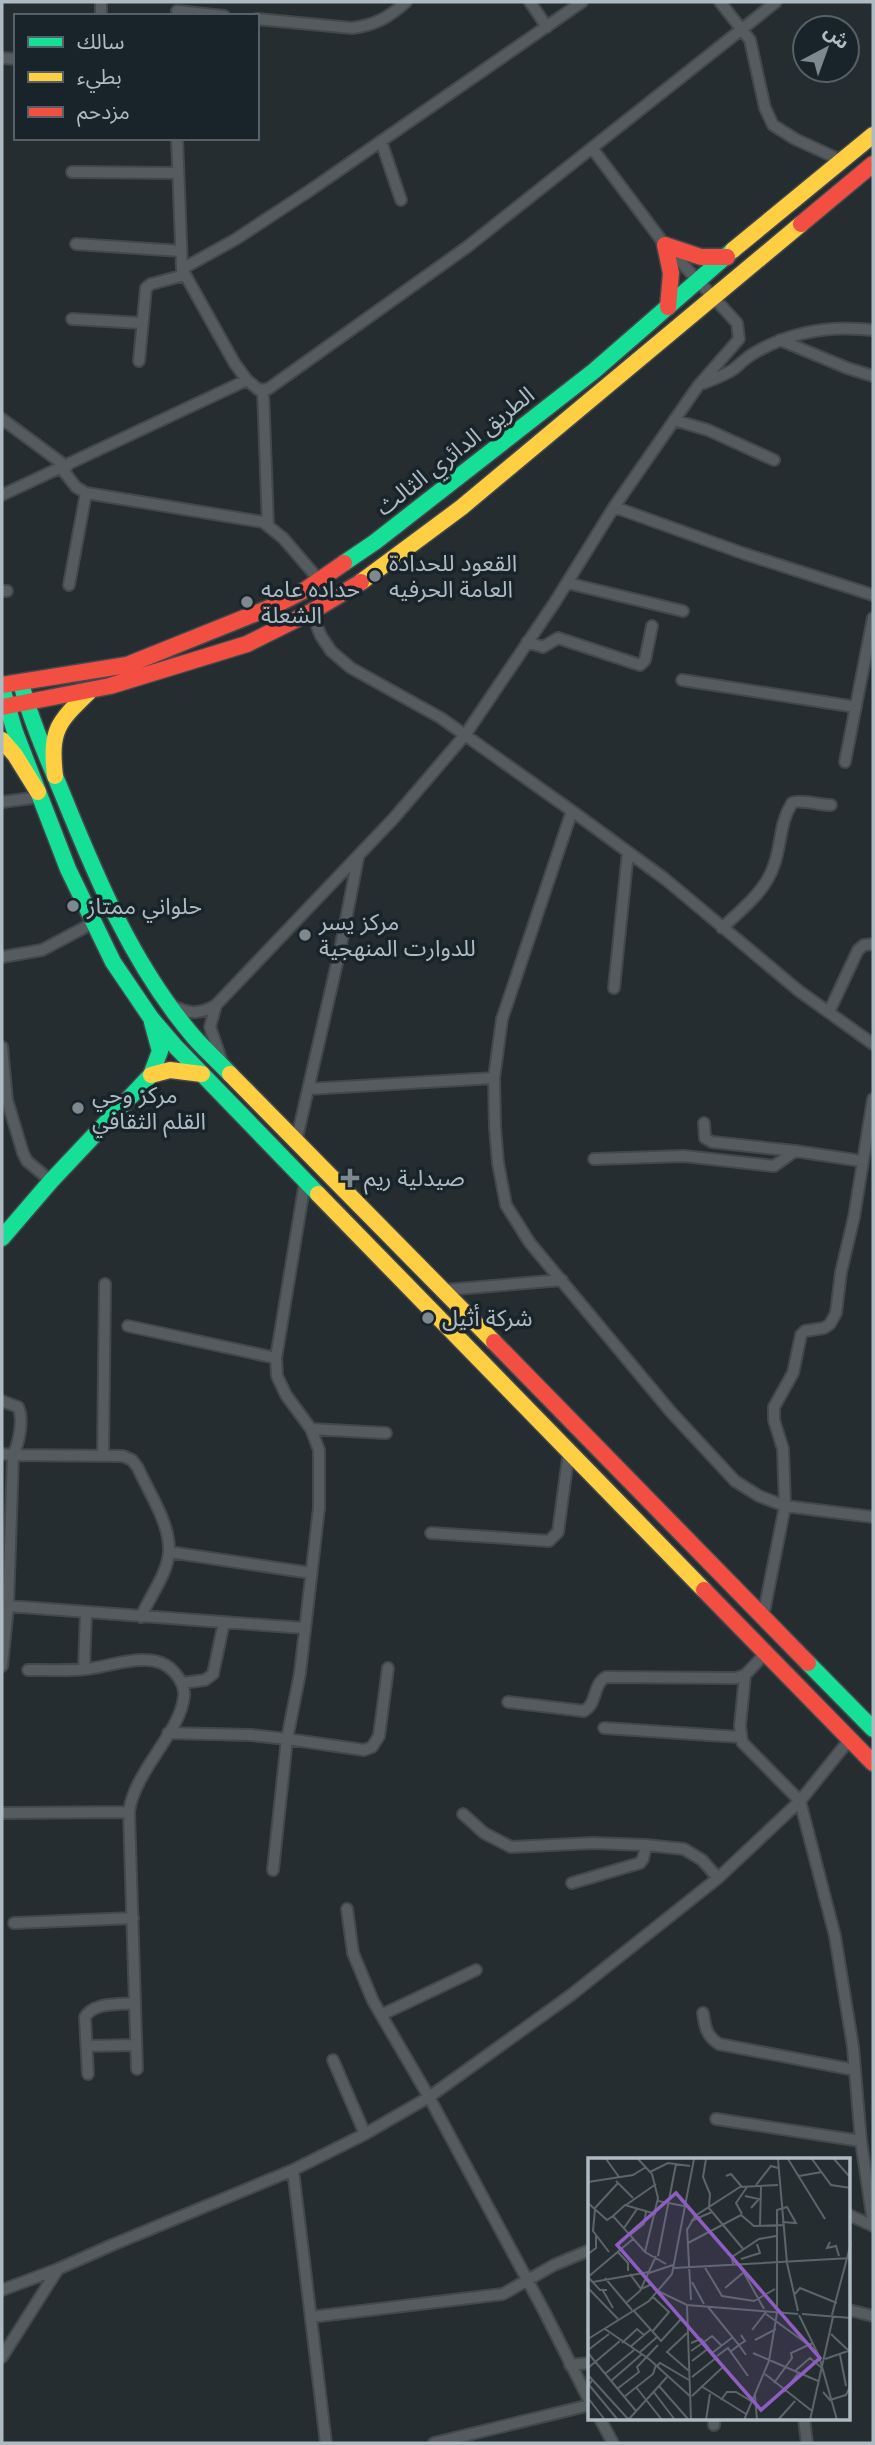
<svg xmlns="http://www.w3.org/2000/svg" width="875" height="2445" viewBox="0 0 875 2445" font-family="'Varela Round','Noto Sans Arabic',sans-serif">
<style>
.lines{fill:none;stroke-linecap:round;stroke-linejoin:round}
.street-casing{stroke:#42484b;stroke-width:14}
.fast-casing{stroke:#42484b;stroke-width:19}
.slow-casing{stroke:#42484b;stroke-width:19}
.jam-casing{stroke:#42484b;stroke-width:19}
.street{stroke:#555b5e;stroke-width:10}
.fast{stroke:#16e098;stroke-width:16}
.slow{stroke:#ffcf43;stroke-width:16}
.jam{stroke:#f24e42;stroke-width:16}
.poi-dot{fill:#7e898f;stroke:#19242a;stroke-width:2.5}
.labels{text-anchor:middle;stroke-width:7;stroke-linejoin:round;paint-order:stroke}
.street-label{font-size:23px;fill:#aebbc2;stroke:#19242a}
.poi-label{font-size:23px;fill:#aebbc2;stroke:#19242a;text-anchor:start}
.inset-road{fill:none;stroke:#5c666a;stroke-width:2}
.view{fill:#8d5ec0;fill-opacity:0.15;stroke:#8d5ec0;stroke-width:3.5}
.inset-edge{fill:none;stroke:#aebbc2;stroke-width:3.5}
</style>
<rect width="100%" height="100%" fill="#252d30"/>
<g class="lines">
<g class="street-casing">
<path id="street" d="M530,2l17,25
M720,2l30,38 15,68 8,17 22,14 48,22
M177,11l47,5
M101,16v-14
M257,19l95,9c24,-3 37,-11 54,-26
M2,58l14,1
M177,138l5,131 53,95 12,16 12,10 9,-1 199,-142 309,-245
M381,141l20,59
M72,172l106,1
M76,244l105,7
M182,269l54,-30 76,-50 270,-187
M72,319l69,4
M780,340l67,28 26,8
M139,361l7,-73 5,-4 34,-9
M704,383c10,-4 21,-8 30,-14 6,-5 11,-10 17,-14 37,-23 79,-30 122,-25
M263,390l5,135
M2,419l65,48
M674,420l34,10 66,30
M62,469l14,18 10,6 177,29 20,16 37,43
M2,495l245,-115
M614,507l131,47 128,41
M567,583l116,28
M69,585l17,-92
M2,591h5
M311,612l10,24 10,15 20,17 90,50 131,93 93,68 134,112 74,53
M527,642l16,5 15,-9 82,27 5,-5 7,-34
M682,680l174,27
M845,762l28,-144
M2,802l38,-5
M572,811l-70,208 -8,59 1,49 3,36 8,42 24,38 141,169 64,69 24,15 26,10 88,11
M722,928c19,-18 44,-37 52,-63 8,-22 5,-41 18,-62 6,-4 29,2 39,2
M2,957l40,-7 51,-27
M614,988l14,-136
M171,1005c17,9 28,10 45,0l178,-187 71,-83 90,-133 59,-95 84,-121 41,-47 -2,-16 -72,-78 -73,-97
M216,1005l-6,22 12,35
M829,1012l29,-62 6,-5 9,-1
M2,1047l5,53 16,53 4,8 24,20
M308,1089l186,-11
M704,1123l1,15 7,4 83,9
M296,1142l44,-192 18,-92
M594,1159l90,-3 90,10 21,-15 67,10
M444,1290l118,-10
M128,1326l148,32
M2,1401l16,6c6,12 1,36 -5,48l110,1 9,4 6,8c11,25 32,55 31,83 -1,23 -20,46 -28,66
M311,1429l75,4
M2,1454l11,1 -5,151 -6,60
M103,1456l2,-172
M431,1533l118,8 9,-9 11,-81
M169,1552l142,21
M8,1606l296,22
M763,1617l22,-111 -2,-57 -9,-29v-13l19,-34 8,-38 4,-4 19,-3 6,-4 6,-11 5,-41 13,-55 19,-118
M84,1669l2,-56
M28,1670c19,0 40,1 59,-1 19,-2 39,-10 58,-9 11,0 22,4 29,12 6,6 11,16 10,24 -3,36 -50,75 -55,116l8,257
M745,1675l-5,51 2,16 58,59 35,135 18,111 8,94 12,81
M182,1683l23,-3 8,-6 11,-52
M508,1702l76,9c14,-8 8,-26 22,-34l130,1 9,-3 21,-22
M604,1728l136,9
M168,1733l83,2 36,4 13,-66 19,-165v-58l-8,-21 -25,-34 -9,-19 -1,-18 29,-176
M2,1813l127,-1
M463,1814l21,19 27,14 82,-4 53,2 38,4 18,11 16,18
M273,1870l14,-131 77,11 8,-3 7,-11 9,-68
M572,1883l68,-20 3,-4 3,-14
M347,1909l6,44 20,48 56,96 115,214 46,91
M14,1923l119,-5
M703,2013c2,13 3,23 16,31l136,26
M381,2015l95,-45
M87,2046l49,-1
M333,2060l32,74
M88,2074l-3,-57c9,-15 33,-12 49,-14
M716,2119l145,22
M293,2170l33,273
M849,2215l24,11
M2,2290l56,-21 54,-24 181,-75 72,-36 64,-37 142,-102 147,-117 82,-77 50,-62
M849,2310l24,6
M311,2317l192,-23 51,-29 36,-15
M2,2357l56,-88
M570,2365l20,-2
M600,2419l13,24
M804,2419l3,24
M714,2425v-6
M434,2443l156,-38"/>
</g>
<g class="fast-casing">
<path id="fast" d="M344,563l31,-21 219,-171 139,-121
M21,683c10,38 26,74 41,110 35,86 70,171 131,243 11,13 25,25 37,38
M2,688l13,44 53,137 45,93 38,56 23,27 144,149
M2,1238l49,-57 100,-106 9,-24 -8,-29
M808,1663l65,66"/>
</g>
<g class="slow-casing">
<path id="slow" d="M733,250l140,-115
M361,582l101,-75 339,-283
M2,740l13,15 23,37
M55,776c-5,-46 2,-53 34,-84
M230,1074l264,268
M151,1075l19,-5 32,4
M318,1194l386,396"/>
</g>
<g class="jam-casing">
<path id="jam" d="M801,224l72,-60
M665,245l36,12h26
M665,245l6,28 -3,34
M2,685l125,-20 147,-59 31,-16 39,-27
M2,707l108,-21 137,-42 64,-32 50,-30
M494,1342l314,321
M704,1590l169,173"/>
</g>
<use href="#street" class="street"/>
<use href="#fast" class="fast"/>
<use href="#slow" class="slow"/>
<use href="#jam" class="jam"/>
</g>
<g class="poi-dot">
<circle cx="375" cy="576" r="7"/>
<circle cx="247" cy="602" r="7"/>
<circle cx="73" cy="906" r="7"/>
<circle cx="305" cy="935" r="7"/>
<circle cx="78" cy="1108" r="7"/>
<path d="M346.5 1167.5h7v7h7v7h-7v7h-7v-7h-7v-7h7z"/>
<circle cx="428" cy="1318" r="7"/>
</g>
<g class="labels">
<g class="street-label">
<text transform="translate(455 451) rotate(-38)" y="8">الطريق الدائري الثالث</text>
</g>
<g class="poi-label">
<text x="389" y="571">القعود للحدادة<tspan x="389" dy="26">العامة الحرفيه</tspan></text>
<text x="261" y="597">حداده عامه<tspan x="261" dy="26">الشعلة</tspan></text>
<text x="87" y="914">حلواني ممتاز</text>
<text x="319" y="930">مركز يسر<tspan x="319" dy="26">للدوارت المنهجية</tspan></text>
<text x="92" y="1103">مركز وحي<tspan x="92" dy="26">القلم الثقافي</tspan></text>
<text x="364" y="1186">صيدلية ريم</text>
<text x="442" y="1326">شركة أثيل</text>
</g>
</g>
<g transform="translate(588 2158)">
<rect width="262" height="262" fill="#252d30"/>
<path class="inset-road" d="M18,1l13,18M50,1l14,15 6,24 -13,54M118,1l-3,18 7,17 -1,13M190,1l9,104 11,48M200,1l37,60M224,1l19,26 20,3M246,1l15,17M62,14l18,-9 22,3M138,18l5,-2 11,13M211,18l23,-4M28,23l17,17M0,24l45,-7 13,-8M168,27l15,-19 7,2M157,38l14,3 -8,9M70,43l26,5M0,45l19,17 6,-4 32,36 21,12M38,47l30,-21M120,49l36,43M6,51l24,-26M7,51l-2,22 16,21M154,56l-6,-11 11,-16M25,58l12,-11 31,9M103,63l21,-9M172,67l1,-39M36,70l13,-19M99,70l4,72M99,72l8,-14 45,-29 38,-2M42,77l14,-11 2,-12M242,84l-3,6 9,-2 3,10M100,85l53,-28 13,11 29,-1M29,93l11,12v8M0,96l8,-6v-12M70,98l18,-92M153,101l19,-6 -3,-9M145,106l-1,-7 27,-18 17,-3M151,106l25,45M116,108l18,30 32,5 21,-12M86,110l177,-10M61,115l24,-8M42,116l11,15 11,-5M0,119l45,-38M0,119l12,13h7M17,120l21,25M5,124l56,-10M104,124l12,22M0,130l30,31M137,130l19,-16M14,131l11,19M70,133l29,14 111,9M207,136l5,-6 37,15M99,147l4,115M120,149l31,38 -9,7M44,152l-6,-7 14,-12 16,-35M189,152v-100l10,-3 9,16 -14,-1M46,153l27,30 21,-23M178,156l40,29M214,156l49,4M211,157l20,41 18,64M244,157l19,-72M17,171l44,30 42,38M164,172l14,-18M64,174l17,-20 -16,-15M99,175l-20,19 22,19M243,176l19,18M153,177l4,6 -6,4 7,10M0,181l61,-38 23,-27 22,-115M167,182l21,-11M34,185l15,-14 7,6M103,185l10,-4 3,3 8,-6 10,10M42,189l20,-17M0,192l21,-16M103,193l13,-9 19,25 -31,29M0,195l48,58M51,195l18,-16M124,195l21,-16M165,195l65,28M252,197l6,31M129,198l11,-8 20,28M237,201l26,-9M104,203l17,-13M69,208l3,-3 29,17M0,210l32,-27M207,213l15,-13 12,10M18,215l28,-23M177,216l47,37M0,217l41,45M104,219l24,-19M5,221l-4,6 29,35M23,223l31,-27M186,225l18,-25 -1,-5 22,-10M71,228l29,33M113,228l45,28M48,229l26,33M29,231l22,-17 -2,-5 21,-22M65,233l22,29M196,234l15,-20M235,234l7,8 16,-5 4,-8M167,237l2,25M36,239l29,-23 3,-9M0,240l17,22M133,242l6,-8h9l15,9M41,261l38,-42M104,262h29M118,262l4,-26M156,262l25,-59 8,-48M190,262l17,-19M222,262l23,-103"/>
<path class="view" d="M88,35l144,165 -59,52 -144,-165z"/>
<rect width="262" height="262" class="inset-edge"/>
</g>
<rect width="875" height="2445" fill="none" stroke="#aebbc2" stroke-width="7"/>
<rect x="14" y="14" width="245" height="126" fill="#19242a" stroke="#556067" stroke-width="2"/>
<rect x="28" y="37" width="35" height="10" fill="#16e098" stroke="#556067" stroke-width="2"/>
<text x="77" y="49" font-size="21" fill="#aebbc2">سالك</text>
<rect x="28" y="72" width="35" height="10" fill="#ffcf43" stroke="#556067" stroke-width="2"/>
<text x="77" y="84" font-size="21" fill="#aebbc2">بطيء</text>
<rect x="28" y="107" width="35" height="10" fill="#f24e42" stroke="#556067" stroke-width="2"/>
<text x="77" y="119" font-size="21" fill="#aebbc2">مزدحم</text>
<g transform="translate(826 49) rotate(41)"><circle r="33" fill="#19242a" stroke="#556067" stroke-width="2"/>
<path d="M0-5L12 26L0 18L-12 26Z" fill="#7e898f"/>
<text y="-10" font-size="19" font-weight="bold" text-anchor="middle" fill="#aebbc2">ش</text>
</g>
</svg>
